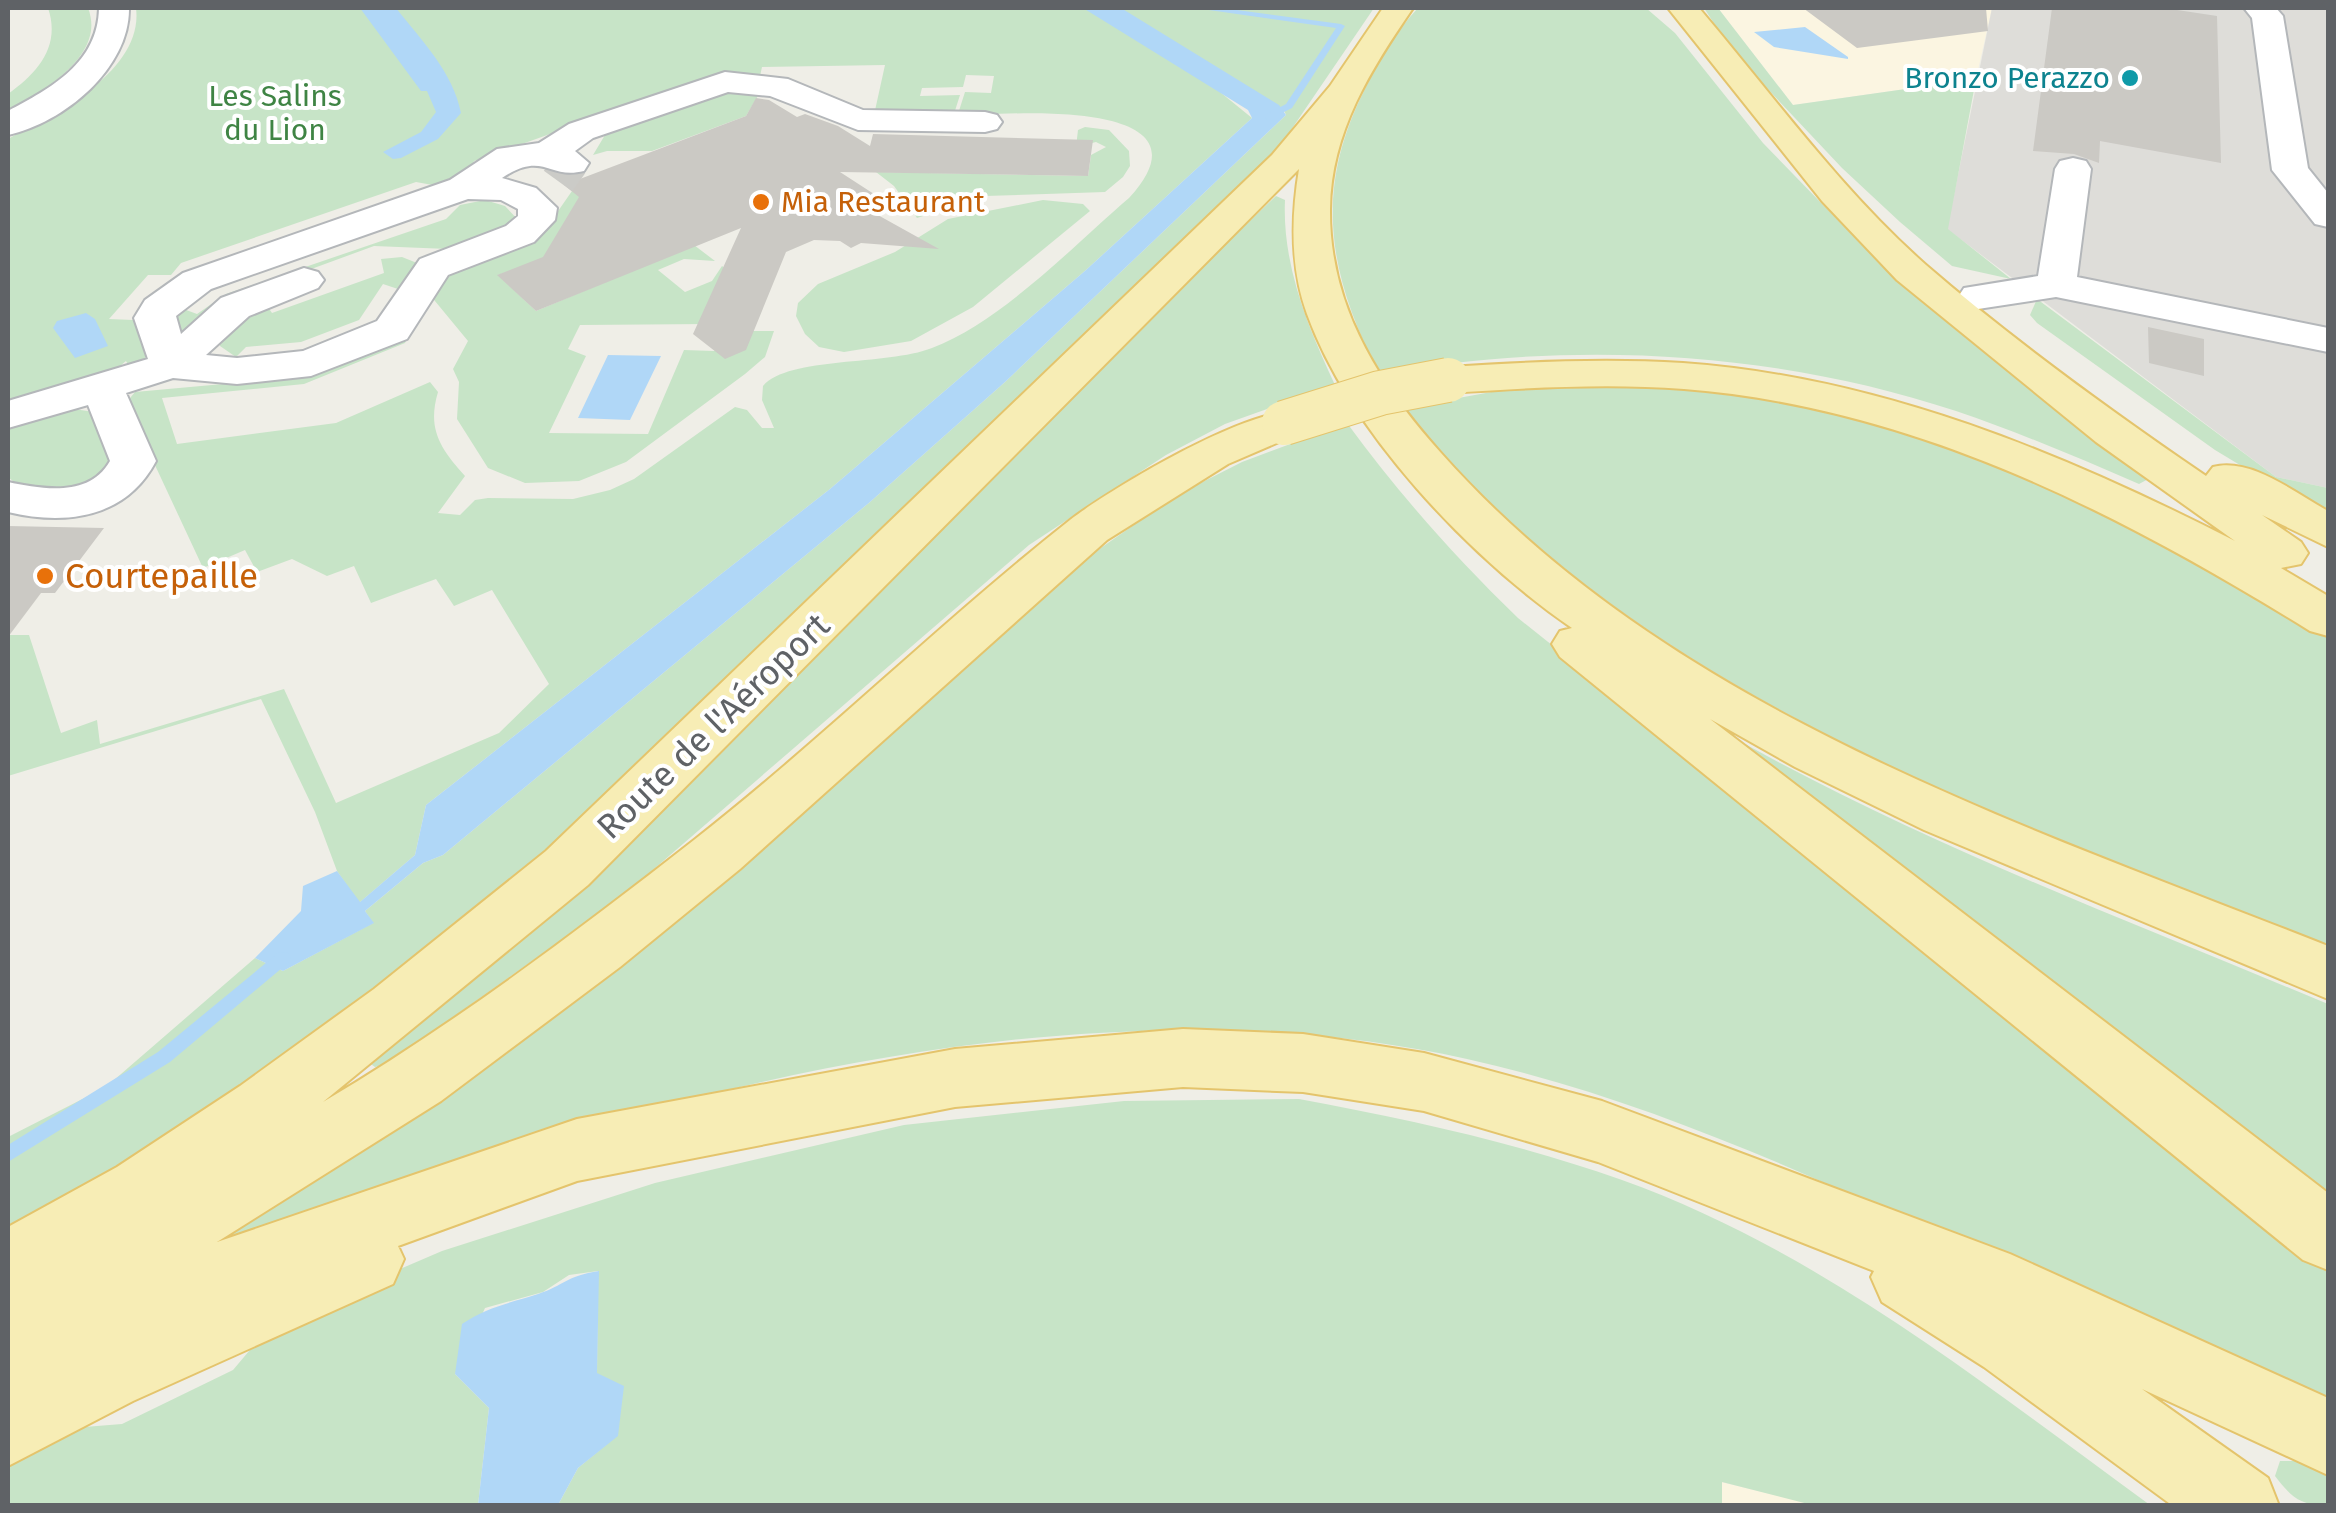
<svg xmlns="http://www.w3.org/2000/svg" width="2336" height="1513" viewBox="0 0 2336 1513" font-family="'Fira Sans',sans-serif">
<style>
.commercial{fill:#fbf5e1}
.industrial{fill:#deddd9}
.green{fill:#c7e4c7}
.water{fill:#b0d7f7}
.lines{fill:none;stroke-linecap:round;stroke-linejoin:round}
.stream{fill:#b0d7f7;fill-rule:evenodd}
.building{fill:#cbc9c4}
.minor-tunnel{stroke:#cbcbc7;stroke-width:35;stroke-dasharray:35 18;stroke-linecap:butt}
.minor-casing{stroke:#b4b7ba;stroke-width:4}
.major-casing{stroke:#e4c46c;stroke-width:4}
.minor{fill:#fff;fill-rule:evenodd}
.major{fill:#f7edb5;fill-rule:evenodd}
.major-bridge-casing{stroke:#e4c46c;stroke-width:46;stroke-linecap:butt}
.major-bridge{stroke:#f7edb5;stroke-width:44}
.culture-dot{fill:#0f9aa8;stroke:#fff;stroke-width:4}
.food-dot{fill:#e8710a;stroke:#fff;stroke-width:4}
.labels{text-anchor:middle;stroke-width:8;stroke-linejoin:round;paint-order:stroke}
.far-culture-label{font-size:30px;fill:#0d838f;stroke:#fff;text-anchor:end}
.far-park-label{font-size:30px;fill:#3f8444;stroke:#fff}
.far-food-label{font-size:30px;fill:#c56008;stroke:#fff;text-anchor:start}
.food-label{font-size:35px;fill:#c56008;stroke:#fff;text-anchor:start}
.street-label{font-size:35px;fill:#5f6266;stroke:#fff}
</style>
<rect width="100%" height="100%" fill="#efeee7"/>
<path class="commercial" d="M1718,8h274l-16,71 -183,26z
M1721,1482l95,23h-94z"/>
<path class="industrial" d="M1992,8h336v480l-52,-11 -329,-248z"/>
<path class="green" d="M48,8h40c19,48 -47,84 -80,104v-18c30,-21 53,-48 40,-86z
M136,8h1238l-98,144 -743,710 -175,142 -156,115 -150,95 -44,22v-99l98,-50 149,-129 28,13 90,-48 -8,-12 58,-48 20,-8 427,-353 135,-120 281,-267 -3,-7 -63,-16 32,26 -166,152 -256,219 -404,316 -11,50 -56,48 -22,-32 -22,-59 -54,-113 -253,77v-141h21l32,98 36,-13 3,24 184,-55 52,114 163,-70 50,-49 -57,-94 -38,16 -18,-27 -65,24 -17,-37 -27,10 -35,-17 -35,13 -12,-22 -42,18 -77,-165 9,-11 166,-15 107,-41 -3,7 -101,41 -142,14 15,46 159,-21 94,-41 8,10c-11,37 2,56 27,84l-27,37 22,2 15,-15 13,-2 85,1 37,-9 24,-11 101,-72 12,3 15,18h12l-12,-28 1,-14c26,-30 123,-20 169,-38 70,-27 140,-101 197,-150 93,-101 -123,-86 -172,-81l8,-25 26,1 3,-17 -28,-1 -3,12 -41,1 -2,8 40,-1 -7,22 -79,-2 11,-50 -123,2 -2,9 -42,-2 -244,87 -4,11 -32,14 -22,-4 -235,81 -10,12h-23l-39,44 24,1 13,37 -15,13 -5,-9 -12,10 -106,31v-263c46,-24 136,-68 128,-131z
M1418,8h228l29,25 88,110 95,98 143,121 151,115 -13,7c-60,-26 -121,-52 -183,-73 -184,-61 -388,-71 -577,-37 -50,-99 -66,-181 -15,-283 14,-29 32,-60 54,-83z
M1704,8h14l75,97 183,-26 -28,150 63,50 -59,-13 -52,-44 -58,-54 -110,-117z
M748,89l18,6 -7,-1 -13,22 -94,35h-45l-14,4 15,-25 107,-38z
M1085,127l24,3 20,21 1,15 -7,11 -18,15 -120,4 -68,22 -23,-32 -18,-14 212,4 3,-21 15,-8 -10,-5 -20,5 2,-17z
M572,191l86,27 -160,57 38,36 158,-66 21,16 -31,-2 -26,11 27,22 27,-11 10,-15 18,14 -31,44 -129,1 -12,24 18,7 -37,77 99,1 36,-84 30,1 24,-20h36l-9,26 -20,17 -119,88 -47,19 -54,2 -37,-15 -31,-49 2,-37 -6,-13 15,-28 -38,-46 14,-23 103,-45z
M1276,196l9,4c-3,65 23,127 50,185l-110,39 -59,31 -137,90 -411,355 -231,164 -12,3 -7,-5z
M485,200l20,6 15,16 -72,27 -74,-3 -136,50 -52,37 -6,1 -9,-17 7,-10 19,7 29,-20 220,-75 14,-14z
M1043,200l40,4 7,7 -117,96 -62,34 -67,11 -25,-5 -14,-13 -9,-18 2,-13 20,-19 77,-32 53,-33z
M402,257l15,6 -13,28 -21,-7 -24,36 -58,22 -55,5 -10,10 -16,-11 -1,-8 44,-38 9,13 112,-40 -3,-14z
M2037,299l239,178 52,11v30l-113,-68 -178,-127 -7,-8z
M1633,384l156,18 144,36 300,130 95,60v321c-325,-131 -700,-258 -925,-541l105,-19z
M67,408l27,4 21,50 -40,32 -54,-7 -12,-9 -1,-49z
M1347,423c52,71 108,134 171,195l810,646v144c-130,-58 -260,-117 -391,-175 -152,-69 -306,-138 -470,-174 -266,-59 -550,-20 -811,49 -75,20 -148,49 -221,73 -144,48 -286,99 -427,151v-11l56,-21 529,-314 198,-161 304,-273 82,-57 65,-33z
M1745,744c186,103 387,178 583,260v207l-592,-459z
M1299,1099c112,21 215,43 323,81 196,70 363,205 528,325l-334,1 -94,-24v24l-1164,-1 20,-37 40,-33 -21,-61 1,-103 -29,4 -26,17 -58,16 -30,66 34,34 -11,97h-470v-42l64,-35 50,-4 111,-54 39,-46 170,-73 213,-68 249,-58 220,-24z
M2280,1461h16l32,15v29c-27,1 -36,-7 -53,-29z"/>
<path class="water" d="M360,8h36c26,33 57,64 65,105l-23,26 -37,19 -8,1 -10,-7 38,-20 15,-20 -9,-21h-6z
M1083,8h38l158,97 7,10 -281,267 -135,120 -427,353 -20,8 -58,48 9,12 -91,48 -28,-13 46,-47 2,-25 34,-15 23,31 55,-47 11,-50 404,-316 256,-219 166,-152 -4,-8z
M1805,27l43,30v2l-74,-12 -20,-15z
M86,313l9,6 13,27 -33,12 -22,-30 4,-7z
M608,355l53,1 -31,64 -52,-2z
M599,1271l-2,102 27,13 -6,50 -40,32 -20,37h-80l11,-97 -34,-34 7,-50c25,-17 48,-21 76,-30 27,-9 28,-18 61,-23z"/>
<g class="lines">
<path class="stream" d="M1205,8h17l119,16 4,2 -53,82 -24,12 -4,-3 1,-2 21,-11 50,-76 -127,-18z
M283,952l5,1 3,5 -3,5 -118,99 -162,100v-17l150,-93 120,-99z"/>
</g>
<path class="building" d="M1803,8h183l2,23 -131,17z
M2052,8h112l53,8 4,147 -121,-22 -1,22 -25,-9 -41,-3z
M756,98l13,2 28,17 8,-3 33,12 32,20 3,-12 220,6 -5,36 -248,-4 54,35 -18,7 63,35 -78,-6 -10,5 -11,-7 -26,-1 -28,12 -40,98 -21,9 -32,-25 48,-106 -205,83 -39,-36 46,-18 36,-60 -15,-12 182,-69z
M2148,327l56,12v37l-55,-13z
M8,526l96,2 -49,65h-14l-33,44z"/>
<g class="lines">
<path class="minor-tunnel" d="M558,181l13,-18"/>
<g class="minor-casing">
<path id="minor" d="M99,8h30c1,60 -65,115 -121,127v-24c43,-23 90,-48 91,-103z
M2244,8h32l7,8 25,152 20,25v34l-13,-3 -43,-54 -20,-152z
M725,72l63,7 75,31 122,2 12,3 5,7 -5,7 -12,3 -127,-2 -88,-34 -42,-4 -135,46 -18,13 14,12 -5,8c-36,9 -40,-21 -82,7l34,10 21,20 -2,12 -21,22 -86,33 -41,64 -96,37 -74,8 -64,-6 -47,15 30,68c-30,57 -90,65 -148,51v-30c34,7 81,16 102,-21l-22,-56 -80,23v-27l140,-42 -14,-41 11,-18 38,-27 267,-93 47,-31 42,-6 30,-19zM468,199l33,1 17,9v7l-12,10 -86,33 -43,62 -74,30 -66,7 -31,-3 43,-39 69,-28 6,-8 -6,-8 -14,-4 -83,30 -40,36 -5,-18 35,-27z
M2073,158l13,3 5,8 -14,108 251,51v24l-272,-55 -78,12 -14,-3 -6,-9 6,-9 74,-12 17,-107 5,-8z"/>
</g>
<g class="major-casing">
<path id="major" d="M1383,8h30c-42,61 -82,124 -83,201 -1,97 49,175 111,244 228,257 577,370 887,493v53l-404,-169 -129,-63 -85,-48 618,474v77l-25,-10 -743,-603 -8,-13 8,-13 12,-3c-103,-71 -222,-196 -265,-314 -17,-47 -16,-96 -8,-145l-711,716 -265,217c130,-77 252,-169 371,-262 130,-102 247,-218 376,-320 39,-30 185,-118 230,-107l6,10 -6,10 -72,31 -121,76 -367,329 -120,98 -179,134 -224,141 360,-123 378,-70 228,-20 120,5 121,19 178,48 408,153 318,144v77l-186,-86 126,89 11,28h-106l-189,-139 -102,-65 -11,-25 3,-6 -276,-109 -174,-51 -121,-19 -120,-5 -228,20 -378,74 -179,65 6,13 -11,25 -260,117 -125,65v-239l109,-60 123,-81 134,-97 172,-138 726,-696 58,-69z
M1668,8h31c73,86 142,182 227,257 88,76 185,146 280,211l7,-9c38,-10 82,26 115,44v36l-66,-32 39,27 7,11 -7,11 -20,4 47,28v40l-18,-5c-192,-119 -397,-224 -626,-242 -79,-6 -157,-1 -236,4l-15,-4 -6,-9 6,-9 15,-4c79,-5 156,-9 235,-4 196,14 380,90 552,178l-139,-99 -199,-162 -75,-79z"/>
</g>
<use href="#minor" class="minor"/>
<use href="#major" class="major"/>
<g class="major-bridge-casing">
<path id="major-bridge" d="M1284,423l96,-30 68,-13"/>
</g>
<use href="#major-bridge" class="major-bridge"/>
</g>
<circle class="culture-dot" cx="2130" cy="78" r="10"/>
<g class="food-dot">
<circle cx="761" cy="202" r="10"/>
<circle cx="45" cy="576" r="10"/>
</g>
<g class="labels">
<g class="far-culture-label">
<text x="2110" y="88">Bronzo Perazzo</text>
</g>
<g class="far-park-label">
<text x="275" y="106">Les Salins<tspan x="275" dy="34">du Lion</tspan></text>
</g>
<g class="far-food-label">
<text x="781" y="212">Mia Restaurant</text>
</g>
<g class="food-label">
<text x="65" y="588">Courtepaille</text>
</g>
<g class="street-label">
<text transform="translate(713 726) rotate(-44)" y="12">Route de l'Aéroport</text>
</g>
</g>
<rect width="2336" height="1513" fill="none" stroke="#5f6266" stroke-width="20"/>
</svg>
